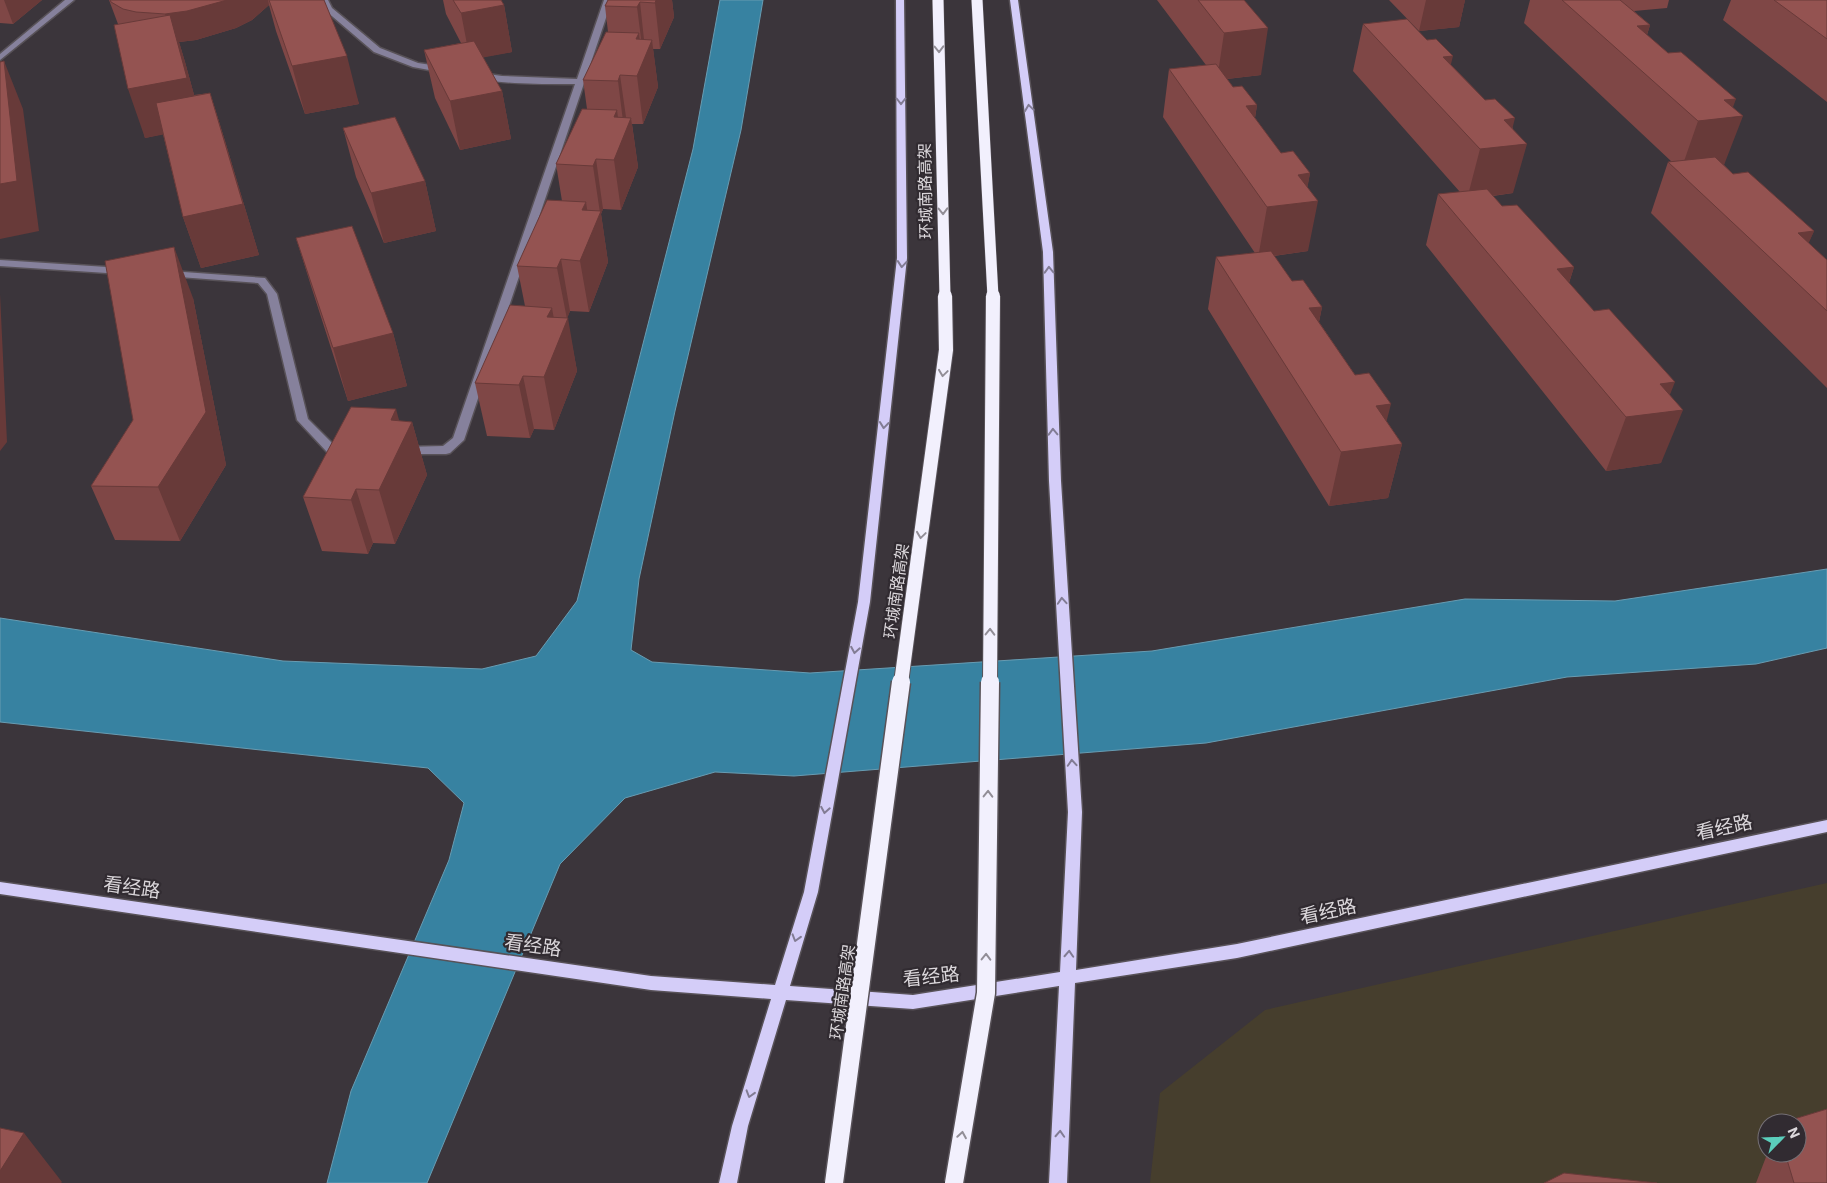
<svg xmlns="http://www.w3.org/2000/svg" width="1827" height="1183" viewBox="0 0 1827 1183" font-family="Roboto,'Noto Sans SC',sans-serif">
<style>
.commercial{fill:#463e2d;fill-rule:evenodd}
.water{fill:#3782a1;stroke:#689cb2}
.lines{fill:none;stroke-linecap:round;stroke-linejoin:round}
.minor-casing{stroke:#585258;stroke-width:3}
.major-casing{stroke:#585258;stroke-width:3}
.minor{fill:#86819c;fill-rule:evenodd}
.major{fill:#d4cdf8;fill-rule:evenodd}
.highway-bridge-far2-casing{stroke:#585258;stroke-width:12;stroke-linecap:butt}
.highway-bridge-far1-casing{stroke:#585258;stroke-width:16;stroke-linecap:butt}
.highway-bridge-casing{stroke:#585258;stroke-width:21;stroke-linecap:butt}
.highway-bridge-far2{stroke:#f2f0fd;stroke-width:11}
.highway-bridge-far1{stroke:#f2f0fd;stroke-width:14}
.highway-bridge{stroke:#f2f0fd;stroke-width:18}
.wall{fill:#7f4746}
.shaded-wall{fill:#683a39}
.building{fill:#945351;stroke:#683a39}
.oneway{stroke:#928e97}
.oneway2{stroke:#827c94}
.labels{text-anchor:middle;stroke-width:4.5;stroke-linejoin:round;paint-order:stroke}
.street-label{font-size:16px;fill:#dbd7db;stroke:#312b31}
.near-street-label{font-size:19px;fill:#dbd7db;stroke:#312b31}
</style>
<rect width="100%" height="100%" fill="#3b353b"/>
<path class="commercial" d="M1827,883v300h-677l10,-90 105,-83zM1767,1123h30v30h-30z"/>
<path class="water" d="M720,0h43l-22,130 -66,281 -36,168 -8,71 21,12 158,11 342,-22 313,-52 150,2 212,-32v79l-71,16 -189,13 -361,66 -412,33 -79,-4 -90,26 -65,66 -133,319h-100l24,-92 98,-231 15,-57 -36,-35 -428,-46v-104l283,43 199,8 54,-13 41,-55 116,-452z"/>
<g class="lines">
<g class="minor-casing">
<path id="minor" d="M65,0h9l-74,60v-6z
M320,0h8l4,8 48,40 38,15 27,4 4,3 -4,3 -32,-6 -39,-15 -48,-41z
M604,0h8l-148,440 -14,13 -4,1h-46l-2,-3 6,-4 39,-1 10,-8 122,-354c-19,0 -87,1 -99,-8l4,-3 22,3 75,3z
M0,260l122,8 5,3 -5,3 -122,-8z
M170,271l95,7 12,16 31,125 27,27 13,2 2,3 -2,3 -21,-2 -30,-32 -30,-126 -9,-11 -92,-7 -1,-2z"/>
</g>
<g class="major-casing">
<path id="major" d="M896,0h8l3,258 -37,344 -52,290 -28,94 123,9 147,-23 8,-160 -19,-331 -6,-229 -33,-252h8l35,252 8,229 21,331 -6,158 161,-26 590,-124v12l-590,126 -162,25 -8,200h-18l10,-197 -146,23 -127,-9 -38,126 -11,57h-18l13,-57 39,-127 -120,-9 -651,-96v-12l651,94 124,9 29,-93 54,-290 39,-344z"/>
</g>
<use href="#minor" class="minor"/>
<use href="#major" class="major"/>
<g class="highway-bridge-far2-casing">
<path id="highway-bridge-far2" d="M938,0l7,297
M977,0l16,297"/>
</g>
<g class="highway-bridge-far1-casing">
<path id="highway-bridge-far1" d="M901,683l45,-333 -1,-54
M990,683l3,-387"/>
</g>
<g class="highway-bridge-casing">
<path id="highway-bridge" d="M834,1183l67,-501
M954,1183l32,-190 4,-311"/>
</g>
<use href="#highway-bridge-far2" class="highway-bridge-far2"/>
<use href="#highway-bridge-far1" class="highway-bridge-far1"/>
<use href="#highway-bridge" class="highway-bridge"/>
</g>
<path class="wall" d="M0,0h42l-29,24 -13,-1z
M109,0h215l35,104 -54,10 -29,-83 -7,-26 -17,15 -16,8 -40,12 -17,2 6,20 9,33 16,-2 15,48 34,114 -58,13 -18,-51 -20,-83 -18,4 -27,-114z
M443,0h58l3,5 8,47 -29,5 19,34 9,48 -51,11 -25,-52 -11,-48 37,-7 -15,-29z
M608,0h64l2,17 -14,32h-7l5,38 -15,37h-11l6,43 -17,43 -18,-1 -2,5 7,48 -19,50 -19,-1 -3,7 10,53 -23,59 -20,-1 -4,9 -43,-2 -12,-53 50,-77 -8,-40 45,-65 -6,-37 31,-55 -4,-29 25,-48 -3,-26z
M1157,0h87l17,75 -34,4 6,8 24,18 -2,13 26,35 29,20 -3,15 1,63 -34,5 18,25 30,26 -3,15 83,122 -14,54 -59,8 -121,-197 8,-52 39,-4 -92,-136 6,-48 37,-4z
M1389,0h76l-6,27 -40,4z
M1530,0h139l-2,8 -33,3 16,14 -3,10 86,73 -9,57 9,9 81,57 -6,12 19,17v128l-176,-175 17,-51h4l-148,-139z
M1731,0h96v102l-104,-82z
M1363,24l88,41 62,63v65l-20,3 9,10 72,61 -5,16 101,112 -9,68 -55,8 -180,-226 12,-51 22,-2 -107,-121z
M343,128l82,53 11,50 -52,12 -28,-66z
M296,238l97,95 14,53 -59,15 -36,-112z
M193,298l33,167 -46,76 -65,-1 -24,-54 42,-66z
M400,421l12,1 15,53 -32,69 -22,-1 -5,11 -46,-3 -19,-54z
M1827,1109v74h-71l10,-26 3,-4h28v-30h-6l3,-4z"/>
<path class="shaded-wall" d="M4,0h38l-29,24z
M227,0h41l1,5 -17,15 -16,8 -40,12 -17,2 6,20 18,65 -58,11 -17,-49 46,-47 -9,-28z
M656,0h16l2,17 -14,32 -5,-46z
M1426,0h39l-6,27 -40,4z
M640,2l5,47 -2,5 -6,-47z
M504,5l8,47 -42,8 -9,-47z
M1650,25l-13,41v-40z
M1268,28l-7,47 -44,5 7,-47z
M639,33l3,30 10,-23 6,47 -15,37 -6,-48 -1,-37z
M347,56l12,48 -54,10 -13,-48z
M1453,56l-12,48 2,-47z
M4,61l19,48 16,122 -39,8v-55z
M620,75l7,49 -3,5 -6,-48z
M502,91l9,48 -51,11 -10,-49z
M210,93l15,48 34,114 -58,13 -18,-51z
M1736,99l-7,19 14,-2 -19,49 -43,5 17,-49 26,-21z
M1257,105l-8,49 -3,-48z
M617,110l4,31 10,-23 7,49 -17,43 -7,-50v-43z
M1515,118l-7,28 19,-2 -14,49 -46,6 13,-50 24,-29z
M596,159l7,50 -2,5 7,48 -19,50 -9,-51 2,-51 4,-8 5,33 9,-22 -7,-47z
M1310,173l-5,29 13,-1 -10,50 -50,7 9,-51 31,-32z
M425,181l11,50 -52,12 -13,-50z
M1814,231l-21,48 5,-46z
M174,247l19,51 33,167 -46,76 -22,-54z
M561,259l9,52 -3,8 -10,-51z
M1574,267l-17,52v-50z
M0,294l7,148 -7,9z
M1322,307l-11,52 -2,-51z
M552,308l6,34 10,-24 9,53 -23,59 -10,-53 3,-60z
M393,333l14,53 -59,15 -15,-53z
M523,376l11,53 -4,9 -11,-53z
M1675,382l-12,30 20,-2 -22,53 -55,8 20,-54 34,-33z
M1391,404l-11,43 22,-3 -14,54 -59,8 12,-54 35,-46z
M396,409l8,29 8,-16 15,53 -32,69 -16,-54 12,-70z
M356,489l17,54 -5,11 -17,-54z
M24,1133l38,49 -1,1h-61v-12z"/>
<path class="building" d="M110,0h117l-40,11 -22,3 -29,-2 -13,-3 -12,-7z
M269,0h55l23,56 -55,10z
M453,0h48l3,5 -43,8z
M608,0h48l-1,3 -15,-1 -3,5 -32,-1z
M1198,0h46l24,28 -44,5z
M1562,0h58l30,25 -13,1 31,27 13,-1 55,47 -12,1 19,16 -45,5z
M1774,0h53v39z
M170,15l17,63 -59,11 -14,-64z
M1407,19l20,21 9,-1 17,17 -10,1 42,43 10,-1 20,19 -11,2 23,24 -47,5 -117,-125z
M606,32l33,1 -3,6 16,1 -15,36 -17,-1 -2,6 -35,-1z
M474,41l28,50 -52,10 -26,-51z
M4,61l13,120 -17,3v-122z
M1216,64l17,23 9,-1 15,19 -11,1 35,47 12,-2 17,22 -12,2 20,26 -51,6 -98,-138z
M210,93l33,111 -60,13 -27,-114z
M582,109l35,1 -3,7 17,1 -17,42 -18,-1 -3,7 -37,-2z
M395,117l30,64 -54,12 -28,-65z
M1715,157l18,17 15,-2 66,59 -16,2 29,27v51l-159,-149z
M1487,189l15,17 15,-1 57,62 -17,2 37,42 15,-2 66,73 -15,2 23,26 -57,7 -188,-223z
M547,200l39,2 -4,8 19,1 -21,50 -19,-2 -4,9 -40,-2z
M352,226l41,107 -60,15 -37,-110z
M174,247l32,165 -48,75 -67,-1 42,-66 -28,-159z
M1271,251l21,30 11,-1 19,27 -13,1 46,67 14,-2 22,31 -15,2 26,38 -61,8 -125,-195z
M510,305l42,3 -5,9 21,1 -24,59 -21,-1 -4,9 -44,-2z
M351,407l45,2 -5,11 21,2 -33,68 -23,-1 -5,11 -48,-3z
M1827,1109v74h-33l-9,-30h12v-30h-4l1,-4z
M0,1128l24,5 -24,38z
M1564,1173l93,10h-113z"/>
<defs><path id="oneway-chevron" d="M-2-3.5L2.5 0L-2 3.5" fill="none" stroke-width="1.6" stroke-linecap="round" stroke-linejoin="round" transform="scale(1.25)"/></defs>
<g class="oneway">
<use href="#oneway-chevron" transform="translate(939 49) rotate(89)"/>
<use href="#oneway-chevron" transform="translate(943 211) rotate(89)"/>
<use href="#oneway-chevron" transform="translate(943 373) rotate(98)"/>
<use href="#oneway-chevron" transform="translate(921 535) rotate(98)"/>
<use href="#oneway-chevron" transform="translate(990 632) rotate(-89)"/>
<use href="#oneway-chevron" transform="translate(988 794) rotate(-89)"/>
<use href="#oneway-chevron" transform="translate(986 957) rotate(-89)"/>
<use href="#oneway-chevron" transform="translate(962 1135) rotate(-81)"/>
</g>
<g class="oneway2">
<use href="#oneway-chevron" transform="translate(901 101) rotate(90)"/>
<use href="#oneway-chevron" transform="translate(1029 108) rotate(-98)"/>
<use href="#oneway-chevron" transform="translate(902 264) rotate(95)"/>
<use href="#oneway-chevron" transform="translate(1049 270) rotate(-92)"/>
<use href="#oneway-chevron" transform="translate(884 425) rotate(96)"/>
<use href="#oneway-chevron" transform="translate(1053 432) rotate(-92)"/>
<use href="#oneway-chevron" transform="translate(1062 601) rotate(-94)"/>
<use href="#oneway-chevron" transform="translate(855 650) rotate(100)"/>
<use href="#oneway-chevron" transform="translate(1072 763) rotate(-94)"/>
<use href="#oneway-chevron" transform="translate(825 810) rotate(100)"/>
<use href="#oneway-chevron" transform="translate(796 938) rotate(107)"/>
<use href="#oneway-chevron" transform="translate(1069 954) rotate(-87)"/>
<use href="#oneway-chevron" transform="translate(750 1094) rotate(107)"/>
<use href="#oneway-chevron" transform="translate(1060 1134) rotate(-87)"/>
</g>
<g class="labels">
<g class="street-label">
<text transform="translate(925 191) rotate(-91)" y="6">环城南路高架</text>
<text transform="translate(896 591) rotate(-82)" y="6">环城南路高架</text>
<text transform="translate(842 992) rotate(-82)" y="6">环城南路高架</text>
</g>
<g class="near-street-label">
<text transform="translate(1724 827) rotate(-12)" y="7">看经路</text>
<text transform="translate(132 887) rotate(8)" y="7">看经路</text>
<text transform="translate(1328 911) rotate(-12)" y="7">看经路</text>
<text transform="translate(533 945) rotate(8)" y="7">看经路</text>
<text transform="translate(931 976) rotate(-6)" y="7">看经路</text>
</g>
</g>
<g transform="translate(1782 1138) rotate(66)"><circle r="24" fill="#312b31" stroke="#757075"/>
<path d="M0-4L9 19L0 12L-9 19Z" fill="#5bcebc"/>
<text y="-8" font-size="14" font-weight="bold" text-anchor="middle" fill="#dbd7db">N</text>
</g>
</svg>
